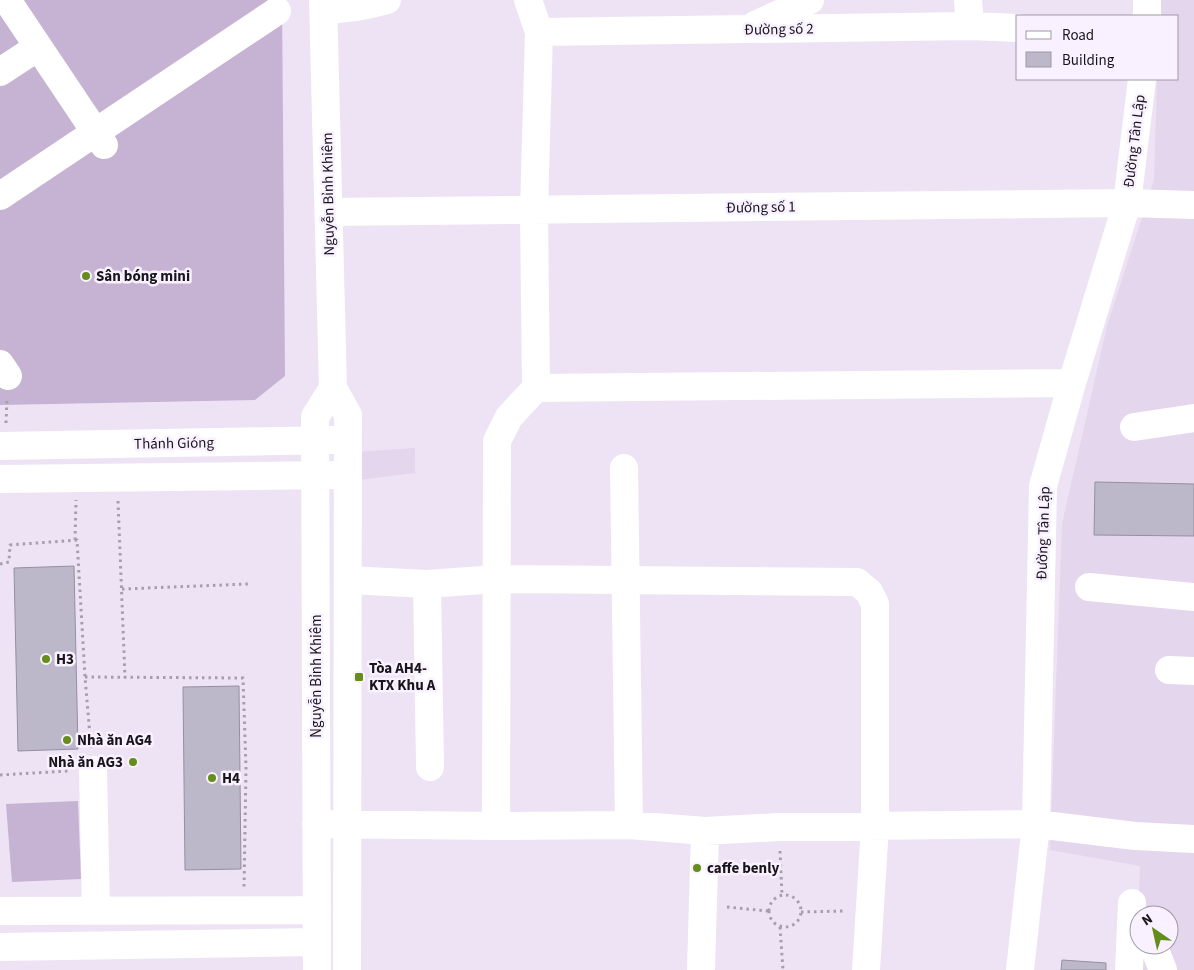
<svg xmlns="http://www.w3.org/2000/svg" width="1194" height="970" viewBox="0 0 1194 970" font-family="'Source Sans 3',sans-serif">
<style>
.built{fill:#e4d6ed;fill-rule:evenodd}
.grass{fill:#c6b2d3}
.building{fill:#bcb8ca;stroke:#9490a1}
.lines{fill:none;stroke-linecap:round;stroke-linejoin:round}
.path{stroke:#a69eac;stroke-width:3;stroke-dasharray:2.5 4;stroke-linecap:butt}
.minor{stroke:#fff;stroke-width:28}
.poi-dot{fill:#648d1b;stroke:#f9f1ff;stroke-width:2}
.labels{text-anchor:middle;stroke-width:5;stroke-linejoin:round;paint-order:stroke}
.street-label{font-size:15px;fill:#19151b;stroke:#f9f1ff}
.poi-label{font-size:15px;font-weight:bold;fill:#19151b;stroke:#f9f1ff;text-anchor:start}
</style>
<rect width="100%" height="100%" fill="#ede3f4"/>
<path class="built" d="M1159,0h35v970h-57l3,-104 -90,-16 12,-326 45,-198 47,-146 3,-101h21v-63h-19zM1139,915h30v30h-30z
M415,448v25l-64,8 6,-29z"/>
<path class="grass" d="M0,0h282l3,376 -30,24 -255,5z
M78,801l3,78 -69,3 -6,-78z"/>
<path class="building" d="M1095,482l99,2v52l-100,-1z
M74,566l4,183 -60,2 -4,-183z
M239,686l2,183 -56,1 -2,-183z
M1062,960l44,3v7h-45z"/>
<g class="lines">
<path class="path" d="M6,423l1,-24
M118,501l7,177
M75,540l1,-40
M0,564l9,-2 1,-17 67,-5 8,137 6,71
M122,589l126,-5
M85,677l158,1 3,90 -2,120
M0,775l69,-4
M780,851l2,44
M769 911a16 16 0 1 1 32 0a16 16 0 1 1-32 0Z
M727,907l41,4
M801,912l44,-1
M780,927l3,43"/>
<path class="minor" d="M7,0l97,145
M323,0l10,388 15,27 -1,555
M968,0l2,26
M324,10c22,-1 42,-4 63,-10
M1147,16v-16
M755,25l55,-25
M539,32l431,-6 48,2
M0,72l38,-25
M0,196l277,-185
M329,212l798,-9 67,2
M0,364l8,12
M536,388l536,-5
M1134,427l60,-9
M0,446l332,-6
M624,468l5,357
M0,479l333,-4
M348,580l79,4 70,-5 360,3 12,10 6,12v222l-9,144
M427,584l3,183
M1089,587l105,10
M1169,670l25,1
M93,770l3,140
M316,824l180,2 133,-1 76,6 74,-4 257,-3 99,12 59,3
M496,826l1,-385 12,-24 27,-29 -2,-178 5,-178 -11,-32
M0,911l317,-1
M1153,945l10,25
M0,947l316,-5
M317,970l-2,-553 18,-29
M701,970l4,-139
M1020,970l16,-146 7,-338 29,-103 55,-180 15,-124
M1129,970l3,-67"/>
</g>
<g class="poi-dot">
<circle cx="86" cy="276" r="5"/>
<circle cx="46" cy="659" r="5"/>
<rect x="354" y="672" width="10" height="10" rx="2.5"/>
<circle cx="67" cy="740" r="5"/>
<circle cx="133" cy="762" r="5"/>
<circle cx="212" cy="778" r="5"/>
<circle cx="697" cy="868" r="5"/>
</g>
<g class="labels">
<g class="street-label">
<text transform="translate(779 29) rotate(-1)" y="5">Đường số 2</text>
<text transform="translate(1134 141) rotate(-83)" y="5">Đường Tân Lập</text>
<text transform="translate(328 194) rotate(-91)" y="5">Nguyễn Bỉnh Khiêm</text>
<text transform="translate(761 207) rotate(-1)" y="5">Đường số 1</text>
<text transform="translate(174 443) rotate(-1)" y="5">Thánh Gióng</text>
<text transform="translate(1043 533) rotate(-88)" y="5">Đường Tân Lập</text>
<text transform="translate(316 676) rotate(-90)" y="5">Nguyễn Bỉnh Khiêm</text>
</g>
<g class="poi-label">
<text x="96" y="281">Sân bóng mini</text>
<text x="56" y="664">H3</text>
<text x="369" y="673">Tòa AH4-<tspan x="369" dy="17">KTX Khu A</tspan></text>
<text x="77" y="745">Nhà ăn AG4</text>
<text x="123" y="767" text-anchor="end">Nhà ăn AG3</text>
<text x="222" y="783">H4</text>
<text x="707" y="873">caffe benly</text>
</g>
</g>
<rect x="1016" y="15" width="162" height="65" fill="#f9f1ff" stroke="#9f99a4"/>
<rect x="1026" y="31" width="25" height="8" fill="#ffffff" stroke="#9f99a4"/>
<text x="1062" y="40" font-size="15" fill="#19151b">Road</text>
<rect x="1026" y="52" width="25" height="15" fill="#bcb8ca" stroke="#9f99a4"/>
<text x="1062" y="65" font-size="15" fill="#19151b">Building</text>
<g transform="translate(1154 930) rotate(326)"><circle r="24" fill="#f9f1ff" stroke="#9f99a4"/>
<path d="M0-4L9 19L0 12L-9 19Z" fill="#648d1b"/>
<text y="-8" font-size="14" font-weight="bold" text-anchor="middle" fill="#19151b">N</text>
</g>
</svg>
